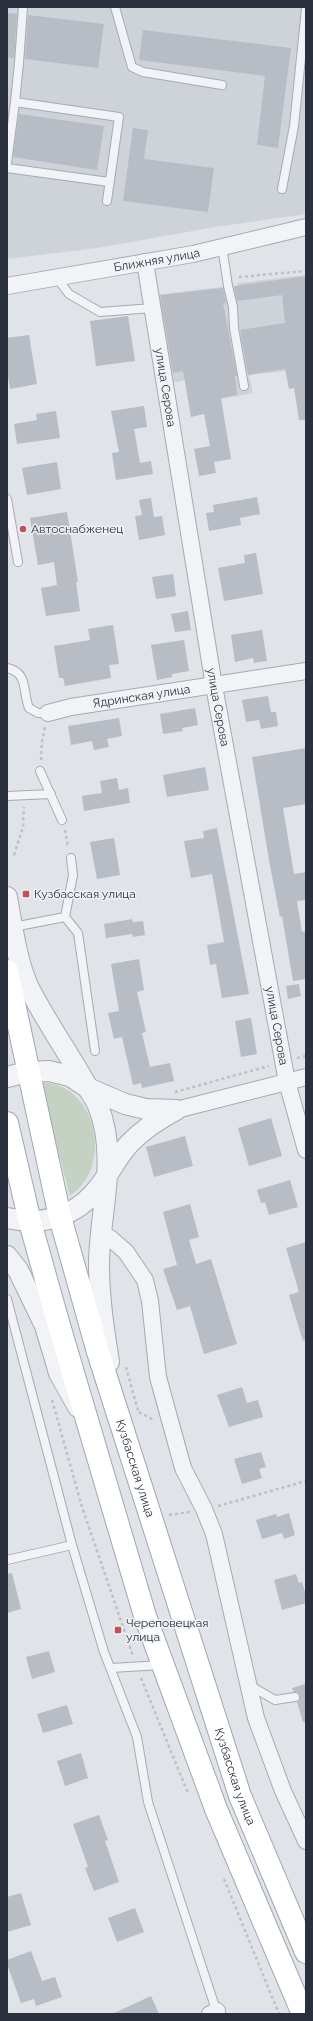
<svg xmlns="http://www.w3.org/2000/svg" width="313" height="2021" viewBox="0 0 313 2021" font-family="Raleway,sans-serif">
<style>
.built{fill:#ced2d9}
.green{fill:#c5d1c2}
.building{fill:#b8bcc4}
.lines{fill:none;stroke-linecap:round;stroke-linejoin:round}
.service-casing{stroke:#a6aab1;stroke-width:10}
.minor-casing{stroke:#a6aab1;stroke-width:18}
.tertiary-casing{stroke:#a6aab1;stroke-width:22}
.primary-casing{stroke:#a0a7b2;stroke-width:24}
.path{stroke:#bec0c6;stroke-width:2.5;stroke-dasharray:3 3;stroke-linecap:butt}
.service{stroke:#f2f3f6;stroke-width:8}
.minor{stroke:#f2f3f6;stroke-width:16}
.tertiary{stroke:#f2f3f6;stroke-width:20}
.primary{stroke:#fff;stroke-width:22}
.poi-dot{fill:#c2505c;stroke:#eff1f5;stroke-width:1.5}
.labels{text-anchor:middle;stroke-width:3;stroke-linejoin:round;paint-order:stroke}
.street-label{font-size:12px;fill:#2a303d;stroke:#eff1f5}
.poi-label{font-size:12px;fill:#2a303d;stroke:#eff1f5;text-anchor:start}
</style>
<rect width="100%" height="100%" fill="#e0e3e8"/>
<path class="built" d="M7,7h299v207l-91,13 -118,21 -90,11z
M306,275v94l-57,6 4,18 -38,7 -5,-25 -39,8 -14,-88 71,-9 5,1 5,-1v-3z"/>
<path class="green" d="M40,1082c9,1 18,2 26,7 31,18 39,70 15,97 -3,4 -8,7 -11,10z"/>
<path class="building" d="M7,13l10,1 -3,44 -7,-1z
M28,15l76,9 -6,44 -73,-9z
M143,30l148,18 -13,100 -21,-3 8,-69 -126,-16z
M19,114l85,12 -7,44 -84,-13z
M133,128l15,2 -4,29 70,9 -6,44 -85,-11z
M306,276v144h-7l-5,-32 -5,1 -4,-20 -37,6 -8,-45 45,-7 -3,-28 -45,6 -3,-15z
M223,288l3,15h-3l14,73h-2l2,19 -16,3 10,61 -17,3 2,11 -17,3 -5,-27 16,-3 -6,-32 -13,3 -8,-46 -10,2 -13,-78z
M128,316l7,45 -39,5 -6,-45z
M29,335l8,49 -27,5 -3,-19v-32z
M144,406l3,21 -13,2 6,34 11,-2 2,13 -37,6 -4,-27 7,-1 -8,-41z
M56,411l4,27 -43,6 -3,-20 23,-4 -1,-6z
M57,462l4,27 -34,6 -5,-27z
M257,497l3,17 -20,4 1,7 -32,6 -3,-18 8,-1 -1,-7z
M151,498l3,19 8,-1 3,19 -26,5 -4,-24 7,-1 -3,-15z
M67,512l11,70h-2l4,29 -34,5 -5,-28 16,-3 -3,-23 -16,3 -8,-47z
M256,553l7,41 -39,7 -6,-33 27,-5 -1,-8z
M173,574l3,22 -20,3 -4,-22z
M188,611l3,19 -16,2 -4,-18z
M113,625l6,39 -10,1 2,13 -46,8 -2,-8h-4l-5,-32 36,-6 -2,-11z
M262,630l5,31 -13,2 -1,-5 -18,4 -4,-27z
M184,640l5,31 -17,3v3l-15,3 -6,-35z
M268,696l3,16h5l2,14 -17,3 -2,-9 -13,2 -4,-22z
M195,708l3,17 -16,3 1,3 -20,3 -3,-20z
M119,718l3,18 -15,3 2,8 -15,3 -2,-9 -21,4 -3,-19z
M306,748v56l-23,4 11,66 12,-2v28l-9,1 5,31 4,-1v48l-13,2 -11,-65 -2,1 -11,-57 -17,-103z
M205,767l4,23 -42,7 -4,-22z
M117,778l2,12 9,-2 2,15 -46,8 -2,-15 20,-3 -2,-12z
M217,828l32,166 -27,4 -6,-34 -6,1 -3,-20 17,-3 -12,-68 -21,4 -7,-37 20,-3 -1,-7z
M114,838l6,37 -23,4 -7,-37z
M132,919l1,3 10,-1 2,14 -12,2 -1,-3 -26,4 -2,-14z
M139,959l5,31 -7,2 9,40 -4,1 8,34 20,-4 4,18 -32,7 -1,-5 -8,2 -11,-48 -8,2 -6,-26 11,-2 -8,-47z
M299,984l2,12 -13,3 -2,-13z
M251,1018l6,36 -16,3 -6,-36z
M271,1118l11,38 -33,10 -11,-38z
M185,1136l8,30 -39,11 -8,-30z
M290,1180l8,27 -29,8 -4,-13 -4,1 -4,-13z
M190,1204l9,33 -10,3 7,24 15,-5 26,85 -33,10 -14,-48 -13,4 -14,-41 14,-4 -14,-53z
M306,1242v98l-3,1 -14,-46 10,-3 -13,-44z
M242,1387l5,16 11,-3 5,17 -34,10 -12,-32z
M261,1452l5,15 -7,2 3,9 -20,6 -8,-25z
M289,1513l6,22 -11,4 -2,-6 -20,6 -6,-19 20,-6 1,3z
M12,1573l9,36 -14,4v-39z
M296,1574l3,9 3,-1 4,13v8l-24,7 -8,-30z
M49,1651l6,21 -23,7 -6,-22z
M306,1684v38h-3l-6,-20 3,-3v-3l-3,-4h-3l-2,-4z
M67,1705l6,19 -30,9 -6,-19z
M81,1753l7,25 -23,8 -8,-25z
M99,1815l9,25 -3,1 14,41 -25,9 -9,-23 3,-1 -15,-43z
M21,1893l10,32 -24,7v-35z
M135,1908l9,24 -27,10 -9,-24z
M31,1951l11,30 13,-4 7,20 -26,9 -2,-7 -13,4 -14,-39v-4z
M151,1996l8,18h-47z"/>
<g class="lines">
<g class="service-casing">
<path id="service" d="M23,7l-4,56 -4,39 104,15 -12,84
M115,7l17,60 11,5 79,13
M7,163l8,-61
M7,168l102,14
M282,189l12,-63 12,-117
M222,246l6,40 5,21 1,21 10,58
M56,277l13,17 31,18 53,-4
M7,499l11,63
M7,668c22,5 15,23 22,40l9,5h10
M40,771l22,49
M7,796l44,-2
M71,858l2,17 -8,42 13,16 17,118
M13,927l52,-10
M7,1299l65,246
M7,1560l65,-15 32,107 33,85 11,65 69,211
M111,1668l51,-3
M249,1685l26,15 20,-3"/>
</g>
<g class="minor-casing">
<g id="minor">
<path id="s1" d="M145,262l69,424 73,396 19,68"/>
<path id="s2" d="M7,286l186,-32 113,-27"/>
<path id="s3" d="M48,713l23,-6 235,-36"/>
<path d="M176,1110l130,-33"/>
<path d="M101,1237l9,1 16,14 19,28 5,21 8,76 25,91 21,41 10,25 42,184 27,73 23,50"/>
<path d="M210,2014l7,-3"/>
</g>
</g>
<g class="tertiary-casing">
<path id="tertiary" d="M7,897c5,28 10,66 22,91 18,35 40,66 59,100 3,6 8,12 10,18 21,51 1,107 1,159 0,33 5,65 10,97
M7,1077l20,-5 22,-1 21,5 18,12 37,16 21,5 30,1
M7,1218c36,8 69,-1 92,-31 11,-14 18,-30 30,-43 14,-15 30,-25 47,-34
M7,1256l11,14 27,56 14,47 19,34"/>
</g>
<g class="primary-casing">
<g id="primary">
<path id="s4" d="M7,971l53,246 38,135 142,444 66,156"/>
<path d="M7,1123l23,99 28,100 87,294 71,193 87,205"/>
</g>
</g>
<path class="path" d="M239,277l67,-6
M41,760l1,-18 3,-15
M65,830l3,17
M14,855l9,-28 1,-20
M297,1058l9,-2
M175,1092l94,-26
M126,1367l13,47
M52,1400l30,107 51,149
M139,1412l15,8
M218,1506l88,-25
M169,1515l21,-3
M141,1678l47,115
M224,1879l55,135"/>
<use href="#service" class="service"/>
<use href="#minor" class="minor"/>
<use href="#tertiary" class="tertiary"/>
<use href="#primary" class="primary"/>
</g>
<g class="poi-dot">
<circle cx="23" cy="529" r="4"/>
<rect x="22" y="890" width="8" height="8" rx="2"/>
<rect x="114" y="1626" width="8" height="8" rx="2"/>
</g>
<g class="labels">
<g class="street-label">
<text dy="4" stroke="none"><textPath href="#s2" startOffset="152">Ближняя улица</textPath></text>
<text dy="4" stroke="none"><textPath href="#s1" startOffset="127">улица Серова</textPath></text>
<text dy="4" stroke="none"><textPath href="#s3" startOffset="95">Ядринская улица</textPath></text>
<text dy="4" stroke="none"><textPath href="#s1" startOffset="451">улица Серова</textPath></text>
<text dy="4" stroke="none"><textPath href="#s1" startOffset="775">улица Серова</textPath></text>
<text dy="4" stroke="none"><textPath href="#s4" startOffset="514">Кузбасская улица</textPath></text>
<text dy="4" stroke="none"><textPath href="#s4" startOffset="838">Кузбасская улица</textPath></text>
</g>
<g class="poi-label">
<text x="31" y="533">Автоснабженец</text>
<text x="34" y="898">Кузбасская улица</text>
<text x="126" y="1627">Череповецкая<tspan x="126" dy="14">улица</tspan></text>
</g>
</g>
<rect width="313" height="2021" fill="none" stroke="#2a303d" stroke-width="16"/>
</svg>
